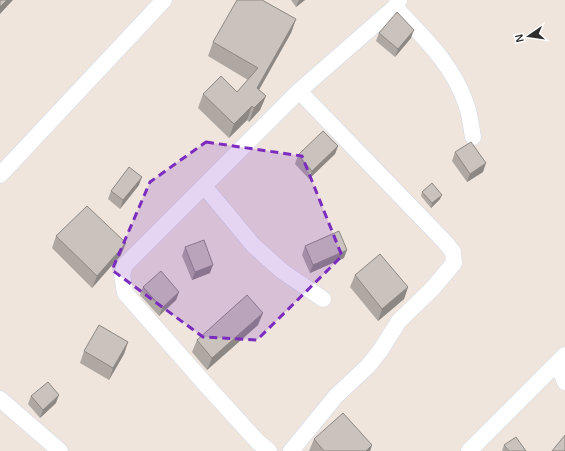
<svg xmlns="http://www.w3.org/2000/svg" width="565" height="451" viewBox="0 0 565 451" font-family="Helvetica,sans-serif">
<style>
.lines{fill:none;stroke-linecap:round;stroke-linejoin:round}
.street-casing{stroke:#d2d8e6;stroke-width:17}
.street{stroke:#fff;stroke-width:16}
.wall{fill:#aea7a2}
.shaded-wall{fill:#8d8884}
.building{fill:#cac2bc;stroke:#8d8884}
.marked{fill:#7b2cbf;fill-opacity:0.2;stroke:#7b2cbf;stroke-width:3;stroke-dasharray:8 5;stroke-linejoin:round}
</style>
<rect width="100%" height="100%" fill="#efe5dd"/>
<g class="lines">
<g class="street-casing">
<path id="street" d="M395,7c27,29 58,57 71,97 4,10 5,22 7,33
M0,175l164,-175
M204,186l49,59 29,26 41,28
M557,363l8,19
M0,399l60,52
M269,451l-11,-9 -51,-56 -82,-93 -3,-18 3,-10 174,-174 96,-84 4,-7
M291,451l45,-55 32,-30 12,-15 19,-30 34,-33 21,-25 -1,-11 -8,-10 -146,-151
M469,451l96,-96"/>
</g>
<use href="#street" class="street"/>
</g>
<path class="wall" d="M291,0h14l-9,7z
M296,19l-5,14 -32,57 7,6 -6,14 -11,12 -2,-2 -18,18 -31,-30 5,-14 34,-2 11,-12 -40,-24 5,-14z
M379,33l32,5 -16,19 -19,-16z
M338,146l-3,8 -26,25 -14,-15 3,-9z
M455,152l28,20 -16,10 -15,-21z
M139,185l-19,24 -12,-10 3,-8z
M422,192l18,7 -9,9 -10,-12z
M56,236l65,19 -29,33 -40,-40z
M305,246l39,12 -34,15 -8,-18z
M185,247l25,26 -18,7 -10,-24z
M355,275l53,12 -4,12 -26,22 -28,-34z
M143,287l36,5 -3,8 -17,16 -19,-21z
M258,325l-51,45 -15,-18 5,-12z
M128,342l-4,12 -15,26 -29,-17 4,-12z
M31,396l25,7 -16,15 -12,-14z
M314,439l58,6 -2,6h-61z
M504,445l22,6h-24z"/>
<path class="shaded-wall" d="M7,0h6l-13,14v-7z
M299,0h6l-9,7z
M296,19l-5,14 -39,69 5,-14z
M414,30l-3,8 -16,19 3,-8z
M266,96l-6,14 -11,12 5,-14z
M252,106l-5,14 -18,18 5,-14z
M338,146l-3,8 -26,25 3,-8z
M486,163l-3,9 -16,10 3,-8z
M142,177l-3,8 -19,24 3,-9z
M442,195l-2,4 -9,9 1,-5z
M126,243l-5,12 -29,33 5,-12z
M347,250l-3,8 -34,15 3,-8z
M213,265l-3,8 -18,7 3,-8z
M408,287l-4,12 -26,22 4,-12z
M179,292l-3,8 -17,16 3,-8z
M263,313l-5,12 -51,45 5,-12z
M128,342l-4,12 -15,26 4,-12z
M59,395l-3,8 -16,15 3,-8z
M372,445l-2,6h-4z"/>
<path class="building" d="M0,0h7l-7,7z
M237,0h25l34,19 -39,69 9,8 -12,12 -2,-2 -18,18 -31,-30 18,-18 16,16 21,-24 -45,-26z
M397,12l17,18 -16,19 -19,-16z
M323,131l15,15 -26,25 -14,-16z
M471,142l15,21 -16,11 -15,-22z
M129,167l13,10 -19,23 -12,-9z
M432,183l10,12 -10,8 -10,-11z
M87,206l39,37 -29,33 -41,-40z
M339,231l8,19 -34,15 -8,-19z
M204,240l9,25 -18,7 -10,-25z
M380,254l28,33 -26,22 -27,-34z
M161,271l18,21 -17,16 -19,-21z
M247,295l16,18 -51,45 -15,-18z
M99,325l29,17 -15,26 -29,-17z
M48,382l11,13 -16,15 -12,-14z
M343,413l29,32 -6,6h-42l-10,-12z
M565,435v16h-13z
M516,437l10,14h-17l-5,-6z"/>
<path class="marked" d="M206,142l96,14 40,100 -85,84 -54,-3 -91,-67 38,-88z"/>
<g transform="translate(529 36) rotate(257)" stroke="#ffffff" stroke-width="3" paint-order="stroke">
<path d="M0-3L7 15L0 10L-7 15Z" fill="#2c2c2c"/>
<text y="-6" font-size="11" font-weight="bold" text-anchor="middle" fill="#2c2c2c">N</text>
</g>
</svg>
